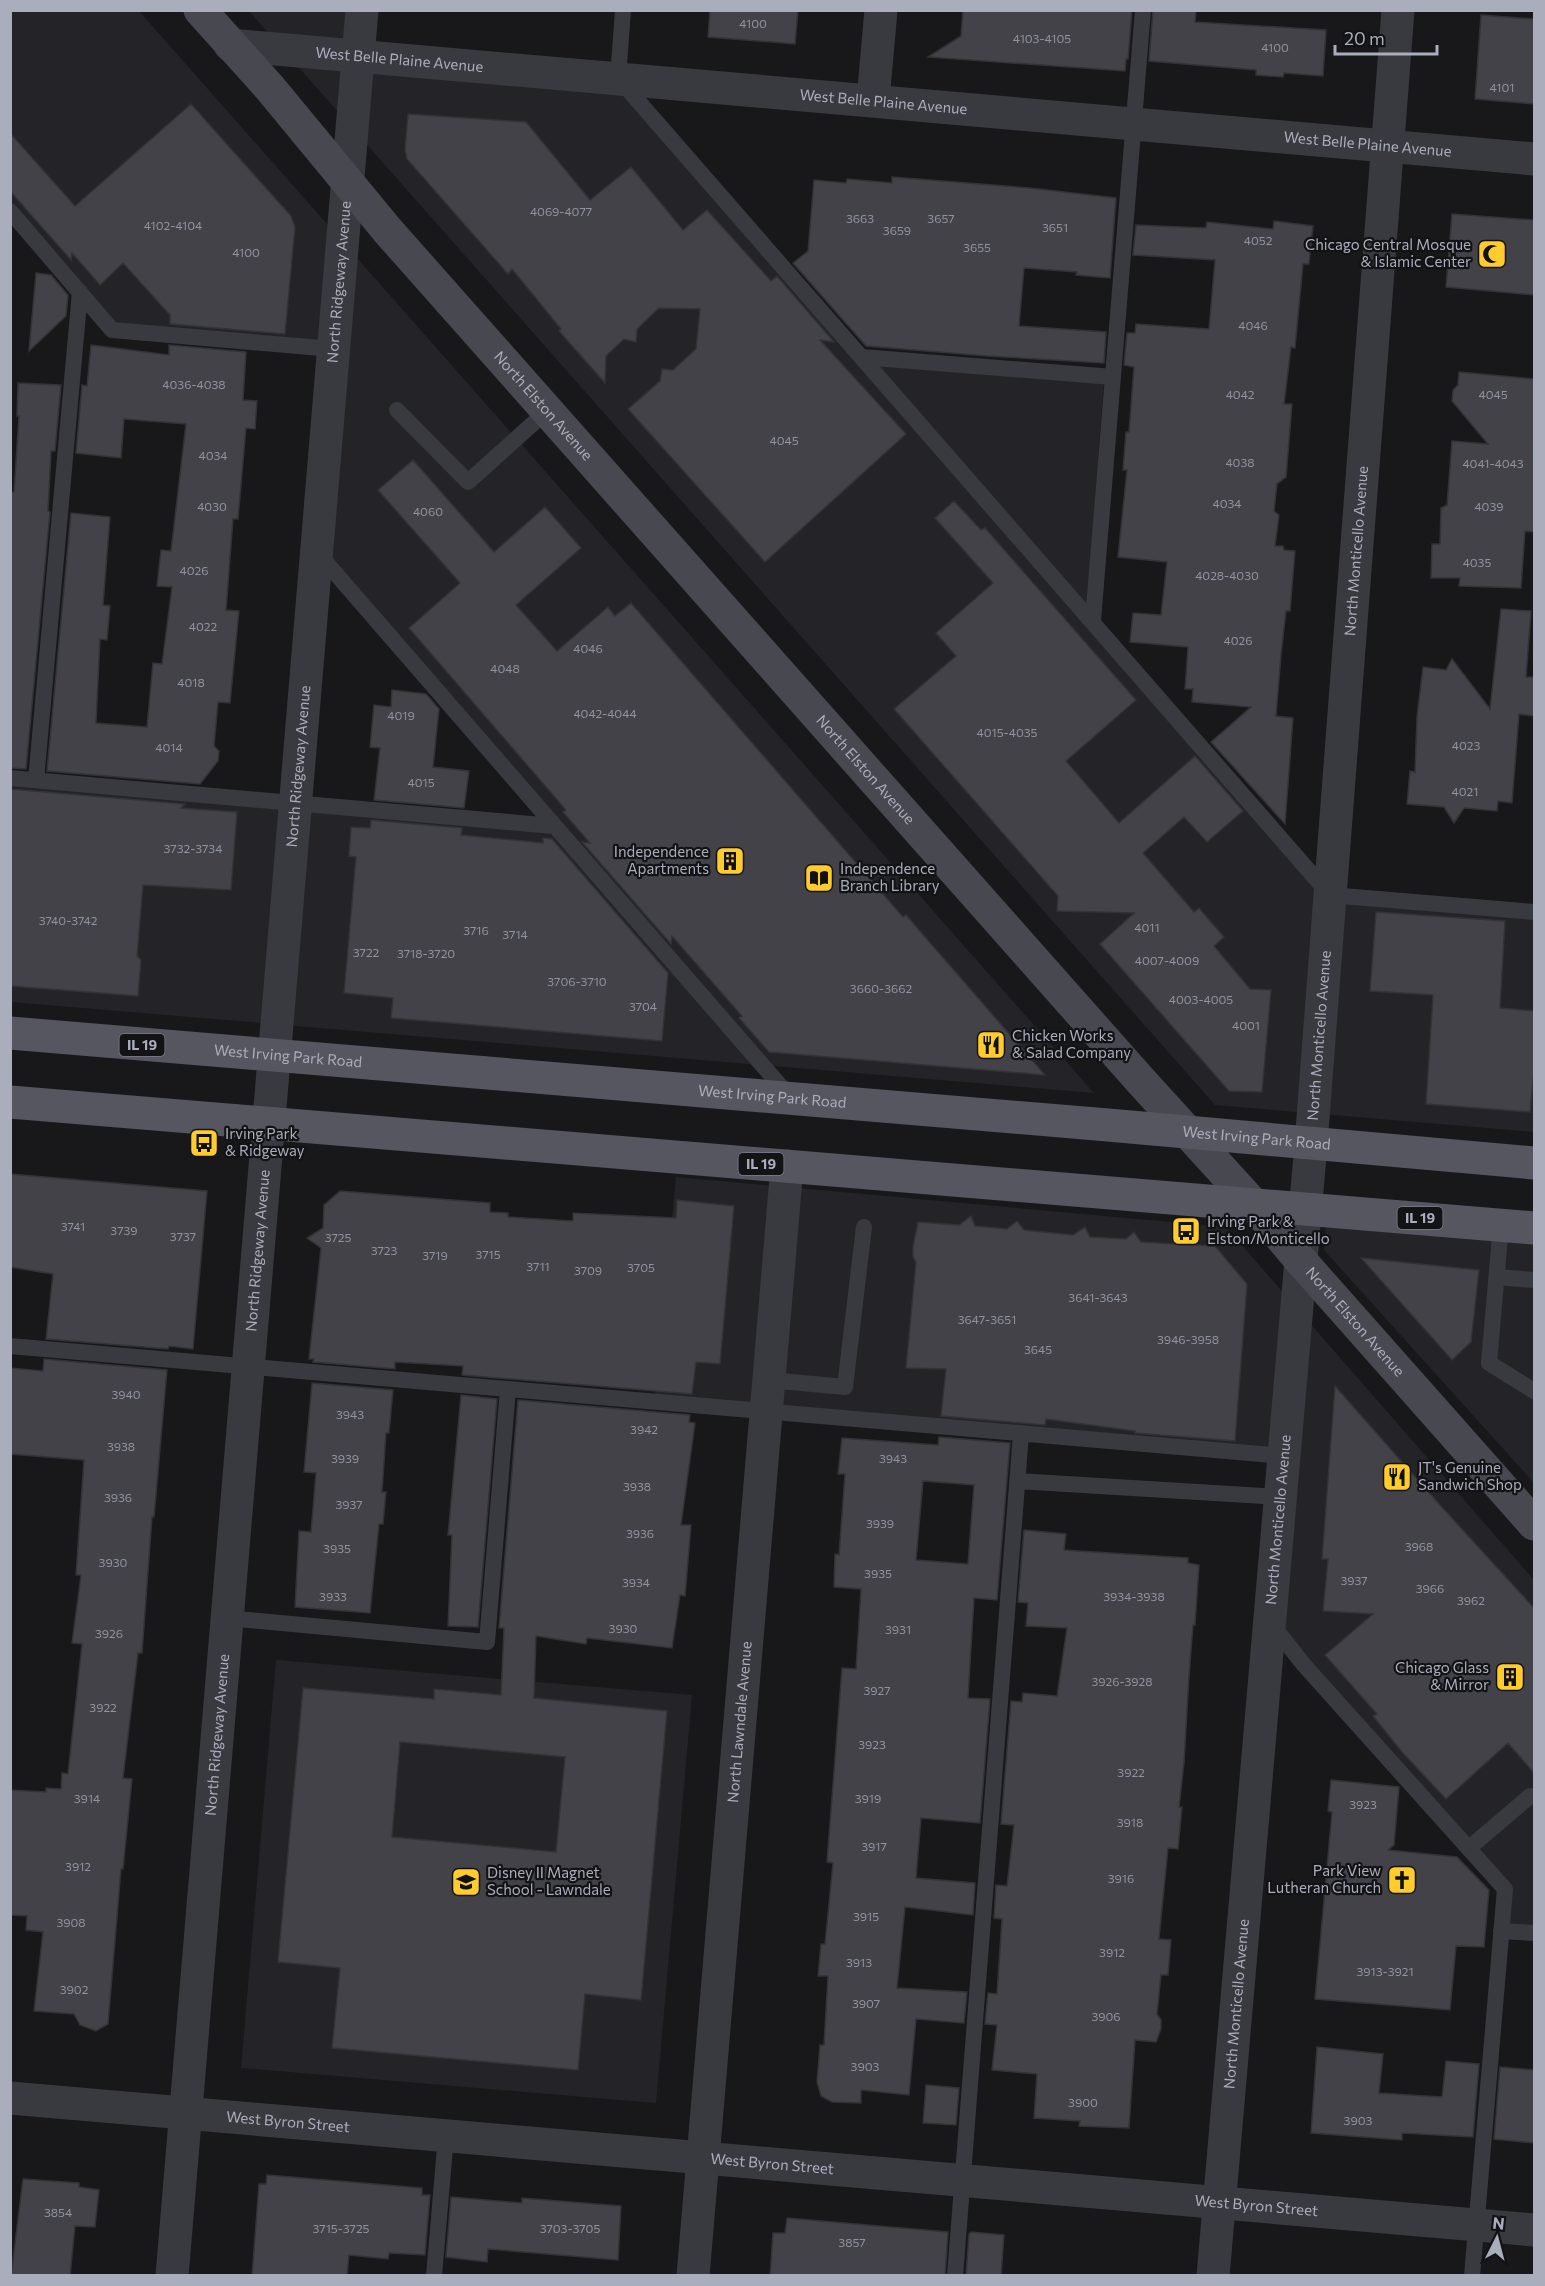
<svg xmlns="http://www.w3.org/2000/svg" width="1545" height="2286" viewBox="0 0 1545 2286" font-family="Commissioner,sans-serif">
<style>
.built{fill:#242428}
.building{fill:#424248;stroke:#323237;stroke-width:1.5;fill-rule:evenodd}
.lines{fill:none;stroke-linecap:round;stroke-linejoin:round}
.lane{stroke:#393940;stroke-width:16}
.street{stroke:#393940;stroke-width:33}
.secondary{stroke:#474850;stroke-width:33}
.primary{stroke:#55565f;stroke-width:33}
.labels{text-anchor:middle;stroke-width:4.5;stroke-linejoin:round;paint-order:stroke}
.number-label{font-size:12px;fill:#90929e}
.shield{fill:#131316;stroke:#7d7f8a;stroke-width:1.5}
.shield-label{font-size:14px;font-weight:bold;fill:#aaadbb}
.street-label{font-size:15px;fill:#aaadbb;stroke:#131316}
.poi-label{font-size:15px;fill:#aaadbb;stroke:#131316;text-anchor:start}
</style>
<rect width="100%" height="100%" fill="#18181b"/>
<path class="built" d="M11,11h128l955,1082 -1083,-91 -1,-221 553,50 -242,-284 15,-202 -218,-18 -107,-126z
M249,11h105l-4,46 262,25 242,275 250,23 -18,243 239,275 209,18v216l-319,-27z
M676,1177l550,50 308,353v348l-27,-3v-39l-235,-266 12,-168 -630,-50z
M1326,1224l208,18v241l-210,-233z
M276,1660l416,35 -36,408 -415,-35z"/>
<path class="building" d="M710,10h88l-3,34 -87,-7z
M963,10h169l-4,49h-2l-1,12 -197,-14 33,-21z
M1153,10h43l-1,12 131,8 -3,46 -39,-3 -1,4 -27,-2v-5l-107,-9z
M1481,15l53,4v85l-59,-5z
M191,104l100,112 4,11 -10,107 -115,-10v-9l-47,-52 -23,22 -28,-32 -1,7 -61,-69v-58l65,73z
M408,114l118,8 64,78 41,-33 52,63 24,-20 64,71 6,-5 57,66 -14,-2 86,94 -141,128 -137,-153 32,-28 2,-12 11,1 23,-21 4,-40 -41,-1 -22,21 -1,13 -12,-3 -18,17 -1,27 -46,-52 2,-2 -49,-60 -4,5 -101,-115 -2,-9z
M892,177l138,11 86,10 -6,80 -34,-3 1,-3 -53,-4 -5,58 87,6 -2,31 -117,-7 -121,-10 -73,-83 15,-12 6,-71 32,3 1,-4 45,4z
M1452,214l82,6v75l-88,-8z
M1274,221l39,5 -4,38h-6l-8,84 -4,-1 -7,57h8l-6,73 -9,7 -3,27 5,4 -4,31h8l1,4 11,1 -5,60h-4l-5,44 -5,61 17,2 -8,106 -74,-82 40,-35 -59,-5 1,-13h-8l3,-42 -58,-5 3,-29 28,2 6,-53 -49,-5 9,-87h-4l3,-38h3l5,-65 -10,-2 3,-32h8l1,-9 73,5 6,-69 -82,-5 3,-30 70,3 1,-6 66,7z
M36,273l15,2 17,20 -2,21 -37,35z
M91,345l78,10v-10l77,7 -3,48 14,1 -2,28 -9,-1 -8,91h-5l-7,91 13,1 -9,92 -12,-1 -4,44 5,5 -1,10 -18,23 -153,-13 24,-258 39,4 -7,88 7,1 -3,34 -7,-1 -4,84 51,4 6,-64 9,1 10,-77 -15,-1 4,-36 10,1 15,-127 -62,-5 -3,39 -45,-5 6,-68 5,1z
M1459,372l75,7v153l-9,-1 -4,57 -62,-2 1,-8h-29l1,-34h8l1,-36 6,-3 5,-64 36,3 -36,-43 1,-11 5,-5z
M18,383l43,2 -6,66h-4l-3,60 2,1 -24,257 -16,-1v-276h4l5,-76h-2z
M413,460l81,92 51,-45 36,41 -65,57 41,46 51,-44 7,9 16,-13 272,314 3,-2 139,160 -276,-23 -30,-34 3,-2 -70,-80 -1,8 -89,-102 8,1 -27,-31 3,-2 -157,-182 51,-45 -82,-93z
M954,501l27,29 4,-2 151,172 -70,61 53,62 76,-67 48,55 -36,31 -23,-25 -41,36 51,59 5,-4 25,29 -10,9 36,43 21,1 -9,102 -33,-1 -129,-147 34,-31 -77,-2 1,-15 -164,-187 62,-53 -20,-23 57,-50 -58,-65z
M1501,609l30,2 -5,66h8v39l-15,-2 -7,89 -14,-2 -1,10 -33,-3 -10,15 -10,-16 -37,-3 3,-33 5,1 2,-55 6,-50 23,3 6,-11 38,50z
M392,690l34,4 13,15 -6,58 36,4 -5,37 -90,-8 6,-52 -10,-1 4,-42 17,2z
M10,789l175,15 -4,4 56,4 -6,78 -88,-5 -6,71 4,4 -3,36 -128,-10z
M371,820l91,8 -1,7 82,8v-5l9,1 116,134 -6,68 -271,-23 2,-20 -49,-5 12,-136 -7,-1 2,-29 19,1z
M1376,912l129,9 -5,87 34,3v60l-4,41 -104,-8 7,-109 -63,-4z
M10,1174l197,17 -14,158 -24,-3 -1,3 -122,-10 7,-65 -43,-7z
M340,1191l150,12v9l18,1v4l65,4v-8l103,5 1,-18 57,6 -14,158 -24,-2 -4,32 -230,-19 1,-9 -68,-4v7l-82,-7 1,-3h-5l12,-111 -14,-10 16,-10 1,-23z
M971,1216l4,10 32,3 10,-8 7,9 49,5 12,-8 5,10 36,2 8,-7 7,10 74,4 32,38 -12,157 -100,-8v-2l-89,-12 -1,6 -104,-9 5,-47 -40,-1 10,-106 -3,-5v-10l5,-25 41,3z
M1361,1258l118,12 -8,72 -19,18z
M44,1359l123,11 -13,147h-2l-10,136h-4l-15,125 9,1 -9,90h-2l-13,155 -12,7 -16,-6 -6,-11 -40,-3 9,-79 -17,-2 1,-14 -17,-1v-125l36,2v-4l15,1 1,-16 6,1 14,-130 -10,-1 9,-68h-5l8,-115 -74,-6v-86l33,3z
M312,1383l81,7 -4,43h-3l-4,59h4l-3,32h-4l-9,89 -75,-6 4,-76 12,1 5,-59 -12,-1z
M1335,1386l105,119 94,103v165l-26,-30 -62,56 -44,-47 -29,-36 4,-2 -52,-59 48,-41 -50,-3 5,-52h-6z
M461,1395l36,4 -19,228 -30,-1 4,-91h-4z
M518,1400l172,15 -1,7 6,1 -14,102h10l-6,71 -5,-1 -8,53 -85,-10 -1,6 -50,-8 -2,62 133,13 -26,289 -56,-6 -7,76 -246,-22 8,-80 -62,-6 25,-274 131,11v-10l67,6 3,-67h-5zM400,1742l165,15 -9,95 -164,-15z
M939,1437l71,6 -13,157 -23,-2 -6,100 22,1 -10,124 -59,-5 -5,60 59,5 -2,32 -68,-8 -8,81 70,4 -3,31 -48,-4 -7,76 -48,-5v13l-29,-1 -11,-6 -4,-14 3,-37h4l4,-69h-10l3,-32h4l8,-81 -6,-1 15,-194 14,1 5,-80 -27,-2 1,-33 4,1 6,-81h-7l4,-36 96,7zM923,1481l51,4 -6,79 -52,-4z
M1024,1530l42,4 -2,16 124,8v5l11,2 -4,60h-2l-4,51 -5,87 -5,44h3l-4,42 -10,-1 -9,91 12,1 -3,35h-7l-4,39 4,6v9l-5,13 -21,-2 -6,88 -50,-2 1,-5 -46,-3 3,-44 -45,-4 5,-45 -12,-1 3,-31 9,1 5,-75 -8,-1 2,-33 11,1 7,-61 -13,-1 10,-123 11,1 1,-9 34,3 10,-68 -41,-2 2,-23 -10,-1z
M1331,1780l68,7 -5,58 -6,5 69,7 32,33 -5,57 -28,-1 -6,64 -135,-11 17,-187 -4,-1z
M1317,2047l66,7 -4,39 63,4 4,-36 33,3 -6,73 -71,-4v7l-91,-7z
M1500,2067l34,3v73l-40,-4z
M926,2085l33,3 -3,37 -33,-2z
M267,2175l155,13v7h8l-5,60 -36,-2 -1,6 -39,-4 -2,21h-95l7,-92h7z
M23,2179l56,4v4l20,3 -4,37 -20,-1 -5,50h-59z
M451,2197l71,6v-5l99,8 -3,54 -130,-11 -1,13 -41,-5z
M787,2218l161,14 -3,44h-175l3,-43h12z
M971,2232l33,3 -3,41h-35l3,-42z"/>
<g class="lines">
<path class="lane" d="M623,10l-5,68 712,817 204,17
M10,211l102,119 221,19
M862,357l251,20
M397,410l71,72 79,-71
M317,552l473,545
M1093,620l50,-610
M10,778l544,48
M36,780l44,-488
M1501,1225l-12,138 45,28
M1497,1277l37,3
M10,1346l1274,110
M769,1380l76,7 19,-160
M1017,1481l264,16
M226,1618l261,24 21,-253
M1270,1622l34,43 201,224 -33,387
M1469,1848l61,-52
M1501,1931l33,2
M434,2276l12,-140
M955,2276l66,-842"/>
<g class="street">
<path id="s1" d="M230,45l1304,114"/>
<path d="M873,100l8,-90"/>
<path id="s2" d="M10,2098l1524,132"/>
<path id="s3" d="M172,2276l190,-2266"/>
<path id="s4" d="M693,2276l94,-1110"/>
<path id="s5" d="M1213,2276l98,-1132 87,-1134"/>
</g>
<path class="secondary" id="s6" d="M200,10l70,78 118,143 753,850 113,124 47,56 233,263"/>
<g class="primary">
<path id="s7" d="M10,1033l1098,92 426,38"/>
<path d="M10,1102l1524,126"/>
</g>
</g>
<defs>
<g id="mosque-square" transform="scale(1.5)"><rect x="-9" y="-9" width="18" height="18" rx="4" fill="#ffcc2c" stroke="#131316"/><path d="M3.5-4.9A6 6 0 1 0 3.5 4.9A5 5 0 1 1 3.5-4.9Z" fill="#111"/></g>
<g id="building-square" transform="scale(1.5)"><rect x="-9" y="-9" width="18" height="18" rx="4" fill="#ffcc2c" stroke="#131316"/><path d="M-4-6H4V6H1V3H-1V6H-4ZM-2.5-4.3h1.7v1.8h-1.7ZM.8-4.3h1.7v1.8H.8ZM-2.5-1h1.7V.8h-1.7ZM.8-1h1.7V.8H.8Z" fill="#111"/></g>
<g id="library-square" transform="scale(1.5)"><rect x="-9" y="-9" width="18" height="18" rx="4" fill="#ffcc2c" stroke="#131316"/><path d="M-6-4Q-3-5.5-.7-3.5V5Q-3 3-6 4ZM6-4Q3-5.5 .7-3.5V5Q3 3 6 4Z" fill="#111"/></g>
<g id="restaurant-square" transform="scale(1.5)"><rect x="-9" y="-9" width="18" height="18" rx="4" fill="#ffcc2c" stroke="#131316"/><path d="M-5-6h1v4h1v-4h1v4h1v-4h1v5L-1.5 .5V6h-2V.5L-5-1ZM5-6V6H3V1.5H1.5Q1.5-4 5-6Z" fill="#111"/></g>
<g id="bus-square" transform="scale(1.5)"><rect x="-9" y="-9" width="18" height="18" rx="4" fill="#ffcc2c" stroke="#131316"/><path d="M-5-6H5V4H4V6H2V4H-2V6H-4V4H-5ZM-3.5-4V0h7V-4ZM-3.5 1.2v1.5H-2V1.2ZM2 1.2v1.5H3.5V1.2Z" fill="#111"/></g>
<g id="church-square" transform="scale(1.5)"><rect x="-9" y="-9" width="18" height="18" rx="4" fill="#ffcc2c" stroke="#131316"/><path d="M-1.2-6h2.4v3.5h3.3v2.4h-3.3V6h-2.4V-.1h-3.3v-2.4h3.3Z" fill="#111"/></g>
<g id="school-square" transform="scale(1.5)"><rect x="-9" y="-9" width="18" height="18" rx="4" fill="#ffcc2c" stroke="#131316"/><path d="M0-5L7-2L0 1L-7-2ZM-4 1L0 2.5L4 1V4Q0 6-4 4Z" fill="#111"/></g>
</defs>
<g fill-rule="evenodd">
<use href="#mosque-square" x="1492" y="254"/>
<use href="#building-square" x="730" y="861"/>
<use href="#library-square" x="819" y="878"/>
<use href="#restaurant-square" x="991" y="1045"/>
<use href="#bus-square" x="204" y="1143"/>
<use href="#bus-square" x="1186" y="1231"/>
<use href="#restaurant-square" x="1397" y="1477"/>
<use href="#building-square" x="1510" y="1677"/>
<use href="#church-square" x="1402" y="1880"/>
<use href="#school-square" x="466" y="1882"/>
</g>
<g class="labels">
<g class="number-label">
<text x="753" y="28">4100</text>
<text x="1042" y="43">4103-4105</text>
<text x="1275" y="52">4100</text>
<text x="1502" y="92">4101</text>
<text x="561" y="216">4069-4077</text>
<text x="860" y="223">3663</text>
<text x="941" y="223">3657</text>
<text x="173" y="230">4102-4104</text>
<text x="1055" y="232">3651</text>
<text x="897" y="235">3659</text>
<text x="1258" y="245">4052</text>
<text x="977" y="252">3655</text>
<text x="246" y="257">4100</text>
<text x="1253" y="330">4046</text>
<text x="194" y="389">4036-4038</text>
<text x="1240" y="399">4042</text>
<text x="1493" y="399">4045</text>
<text x="784" y="445">4045</text>
<text x="213" y="460">4034</text>
<text x="1240" y="467">4038</text>
<text x="1493" y="468">4041-4043</text>
<text x="1227" y="508">4034</text>
<text x="212" y="511">4030</text>
<text x="1489" y="511">4039</text>
<text x="428" y="516">4060</text>
<text x="1477" y="567">4035</text>
<text x="194" y="575">4026</text>
<text x="1227" y="580">4028-4030</text>
<text x="203" y="631">4022</text>
<text x="1238" y="645">4026</text>
<text x="588" y="653">4046</text>
<text x="505" y="673">4048</text>
<text x="191" y="687">4018</text>
<text x="605" y="718">4042-4044</text>
<text x="401" y="720">4019</text>
<text x="1007" y="737">4015-4035</text>
<text x="1466" y="750">4023</text>
<text x="169" y="752">4014</text>
<text x="421" y="787">4015</text>
<text x="1465" y="796">4021</text>
<text x="193" y="853">3732-3734</text>
<text x="68" y="925">3740-3742</text>
<text x="1147" y="932">4011</text>
<text x="476" y="935">3716</text>
<text x="515" y="939">3714</text>
<text x="366" y="957">3722</text>
<text x="426" y="958">3718-3720</text>
<text x="1167" y="965">4007-4009</text>
<text x="577" y="986">3706-3710</text>
<text x="881" y="993">3660-3662</text>
<text x="1201" y="1004">4003-4005</text>
<text x="643" y="1011">3704</text>
<text x="1246" y="1030">4001</text>
<text x="73" y="1231">3741</text>
<text x="124" y="1235">3739</text>
<text x="183" y="1241">3737</text>
<text x="338" y="1242">3725</text>
<text x="384" y="1255">3723</text>
<text x="488" y="1259">3715</text>
<text x="435" y="1260">3719</text>
<text x="538" y="1271">3711</text>
<text x="641" y="1272">3705</text>
<text x="588" y="1275">3709</text>
<text x="1098" y="1302">3641-3643</text>
<text x="987" y="1324">3647-3651</text>
<text x="1188" y="1344">3946-3958</text>
<text x="1038" y="1354">3645</text>
<text x="126" y="1399">3940</text>
<text x="350" y="1419">3943</text>
<text x="644" y="1434">3942</text>
<text x="121" y="1451">3938</text>
<text x="345" y="1463">3939</text>
<text x="893" y="1463">3943</text>
<text x="637" y="1491">3938</text>
<text x="118" y="1502">3936</text>
<text x="349" y="1509">3937</text>
<text x="880" y="1528">3939</text>
<text x="640" y="1538">3936</text>
<text x="1419" y="1551">3968</text>
<text x="337" y="1553">3935</text>
<text x="113" y="1567">3930</text>
<text x="878" y="1578">3935</text>
<text x="1354" y="1585">3937</text>
<text x="636" y="1587">3934</text>
<text x="1430" y="1593">3966</text>
<text x="333" y="1601">3933</text>
<text x="1134" y="1601">3934-3938</text>
<text x="1471" y="1605">3962</text>
<text x="623" y="1633">3930</text>
<text x="898" y="1634">3931</text>
<text x="109" y="1638">3926</text>
<text x="1122" y="1686">3926-3928</text>
<text x="877" y="1695">3927</text>
<text x="103" y="1712">3922</text>
<text x="872" y="1749">3923</text>
<text x="1131" y="1777">3922</text>
<text x="87" y="1803">3914</text>
<text x="868" y="1803">3919</text>
<text x="1363" y="1809">3923</text>
<text x="1130" y="1827">3918</text>
<text x="874" y="1851">3917</text>
<text x="78" y="1871">3912</text>
<text x="1121" y="1883">3916</text>
<text x="866" y="1921">3915</text>
<text x="71" y="1927">3908</text>
<text x="1112" y="1957">3912</text>
<text x="859" y="1967">3913</text>
<text x="1385" y="1976">3913-3921</text>
<text x="74" y="1994">3902</text>
<text x="866" y="2008">3907</text>
<text x="1106" y="2021">3906</text>
<text x="865" y="2071">3903</text>
<text x="1083" y="2107">3900</text>
<text x="1358" y="2125">3903</text>
<text x="58" y="2217">3854</text>
<text x="341" y="2233">3715-3725</text>
<text x="570" y="2233">3703-3705</text>
<text x="852" y="2247">3857</text>
</g>
<g class="shield">
<rect x="119.5" y="1034" width="45" height="22" rx="4.5"/>
<rect x="738.5" y="1153" width="45" height="22" rx="4.5"/>
<rect x="1397.5" y="1207" width="45" height="22" rx="4.5"/>
</g>
<g class="shield-label">
<text x="142" y="1050">IL 19</text>
<text x="761" y="1169">IL 19</text>
<text x="1420" y="1223">IL 19</text>
</g>
<g class="street-label">
<text dy="5" stroke="none"><textPath href="#s1" startOffset="170">West Belle Plaine Avenue</textPath></text>
<text dy="5" stroke="none"><textPath href="#s1" startOffset="656">West Belle Plaine Avenue</textPath></text>
<text dy="5" stroke="none"><textPath href="#s1" startOffset="1142">West Belle Plaine Avenue</textPath></text>
<text dy="5" stroke="none"><textPath href="#s3" startOffset="2001">North Ridgeway Avenue</textPath></text>
<text dy="5" stroke="none"><textPath href="#s6" startOffset="524">North Elston Avenue</textPath></text>
<text dy="5" stroke="none"><textPath href="#s5" startOffset="1731">North Monticello Avenue</textPath></text>
<text dy="5" stroke="none"><textPath href="#s3" startOffset="1515">North Ridgeway Avenue</textPath></text>
<text dy="5" stroke="none"><textPath href="#s6" startOffset="1010">North Elston Avenue</textPath></text>
<text dy="5" stroke="none"><textPath href="#s5" startOffset="1245">North Monticello Avenue</textPath></text>
<text dy="5" stroke="none"><textPath href="#s7" startOffset="279">West Irving Park Road</textPath></text>
<text dy="5" stroke="none"><textPath href="#s7" startOffset="765">West Irving Park Road</textPath></text>
<text dy="5" stroke="none"><textPath href="#s7" startOffset="1251">West Irving Park Road</textPath></text>
<text dy="5" stroke="none"><textPath href="#s3" startOffset="1029">North Ridgeway Avenue</textPath></text>
<text dy="5" stroke="none"><textPath href="#s6" startOffset="1748">North Elston Avenue</textPath></text>
<text dy="5" stroke="none"><textPath href="#s5" startOffset="759">North Monticello Avenue</textPath></text>
<text dy="5" stroke="none"><textPath href="#s4" startOffset="556">North Lawndale Avenue</textPath></text>
<text dy="5" stroke="none"><textPath href="#s3" startOffset="543">North Ridgeway Avenue</textPath></text>
<text dy="5" stroke="none"><textPath href="#s5" startOffset="273">North Monticello Avenue</textPath></text>
<text dy="5" stroke="none"><textPath href="#s2" startOffset="279">West Byron Street</textPath></text>
<text dy="5" stroke="none"><textPath href="#s2" startOffset="765">West Byron Street</textPath></text>
<text dy="5" stroke="none"><textPath href="#s2" startOffset="1251">West Byron Street</textPath></text>
</g>
<g class="poi-label">
<text x="1471" y="250" text-anchor="end">Chicago Central Mosque<tspan x="1471" dy="17">&amp; Islamic Center</tspan></text>
<text x="709" y="857" text-anchor="end">Independence<tspan x="709" dy="17">Apartments</tspan></text>
<text x="840" y="874">Independence<tspan x="840" dy="17">Branch Library</tspan></text>
<text x="1012" y="1041">Chicken Works<tspan x="1012" dy="17">&amp; Salad Company</tspan></text>
<text x="225" y="1139">Irving Park<tspan x="225" dy="17">&amp; Ridgeway</tspan></text>
<text x="1207" y="1227">Irving Park &amp;<tspan x="1207" dy="17">Elston/Monticello</tspan></text>
<text x="1418" y="1473">JT's Genuine<tspan x="1418" dy="17">Sandwich Shop</tspan></text>
<text x="1489" y="1673" text-anchor="end">Chicago Glass<tspan x="1489" dy="17">&amp; Mirror</tspan></text>
<text x="1381" y="1876" text-anchor="end">Park View<tspan x="1381" dy="17">Lutheran Church</tspan></text>
<text x="487" y="1878">Disney II Magnet<tspan x="487" dy="17">School - Lawndale</tspan></text>
</g>
</g>
<rect width="1545" height="2286" fill="none" stroke="#aaadbb" stroke-width="24"/>
<g transform="translate(1497 2238) rotate(6)" stroke="#131316" stroke-width="4.5" paint-order="stroke">
<path d="M0-4.5L10 22L0 15L-10 22Z" fill="#aaadbb"/>
<text y="-9" font-size="16" font-weight="bold" text-anchor="middle" fill="#aaadbb">N</text>
</g>
<path d="M1335 45v9h102v-9" fill="none" stroke="#aaadbb" stroke-width="3"/>
<text x="1344" y="45" font-size="18" fill="#aaadbb" stroke="#131316" stroke-width="4.5" paint-order="stroke">20 m</text>
</svg>
